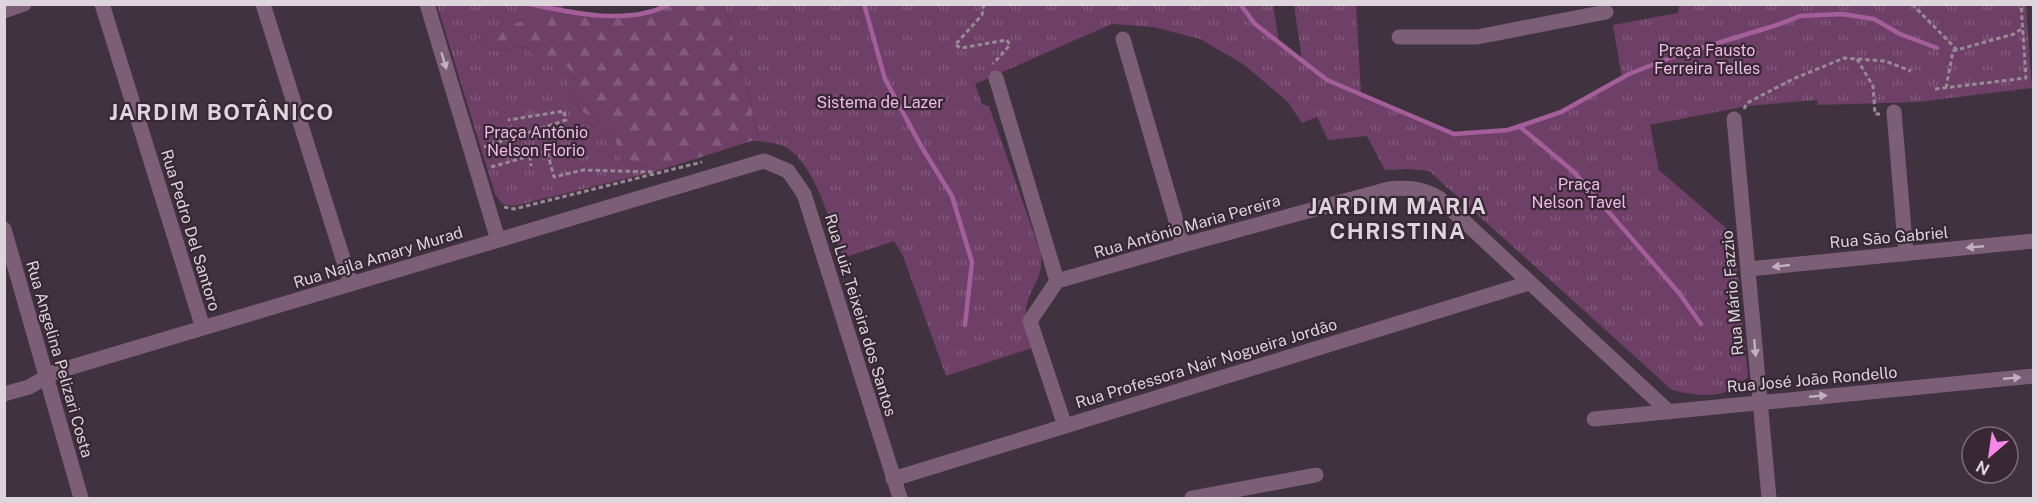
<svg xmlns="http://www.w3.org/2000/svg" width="2038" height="503" viewBox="0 0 2038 503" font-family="'Public Sans',sans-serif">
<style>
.forest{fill:url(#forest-firs)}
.park{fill:url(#park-tufts)}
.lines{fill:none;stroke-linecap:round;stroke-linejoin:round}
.stream{stroke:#a45e99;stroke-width:4.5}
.path{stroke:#978a95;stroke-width:3;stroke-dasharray:4.5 3;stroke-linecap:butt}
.street{stroke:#7c5e77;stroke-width:15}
.oneway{fill:#c1b1be}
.labels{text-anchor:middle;stroke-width:4.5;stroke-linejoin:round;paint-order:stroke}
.park-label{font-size:16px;fill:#f4bbea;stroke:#372834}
.street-label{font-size:16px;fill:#ded4dc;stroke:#372834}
.district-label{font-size:22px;font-weight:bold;letter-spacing:1.5px;fill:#ded4dc;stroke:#372834}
</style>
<defs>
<pattern id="forest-firs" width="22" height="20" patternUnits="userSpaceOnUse" patternTransform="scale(1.5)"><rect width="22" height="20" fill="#6e3f67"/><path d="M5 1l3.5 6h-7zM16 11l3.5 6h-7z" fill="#825a7c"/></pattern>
<pattern id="park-tufts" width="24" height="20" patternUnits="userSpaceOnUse" patternTransform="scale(1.5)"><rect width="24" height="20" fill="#6e3f67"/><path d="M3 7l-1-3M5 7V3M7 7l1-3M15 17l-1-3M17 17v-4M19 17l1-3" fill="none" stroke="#825a7c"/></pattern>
</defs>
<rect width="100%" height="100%" fill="#41323f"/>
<path class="forest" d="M669,5h55l36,136h-9l-90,29 -40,-10 -5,-17 -14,-20 -21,-12 -13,-28 7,-4 -36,-21 -15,-12 -30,5 -18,-11c15,-6 65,-31 78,-31 40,0 75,18 115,-4z"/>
<path class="park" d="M437,5h126l1,6 -12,-2 -76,31 18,11 30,-5 15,12 21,-1 16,21 -8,5 13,28 21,12 14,20 5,17 40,10 -147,36 -12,-2 -7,-10z
M724,5h549l6,37 23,18 -8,-55h62l5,89 93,40 54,-4 53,-18 61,-34 -9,-53 65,-12 1,-8h347l6,83 -114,14 -100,3 -1,-5 -70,6 -97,19 9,45 75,65 14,142c-24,23 -46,20 -76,13l-243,-219 -21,-2 -23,1 -18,-34 -39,4 -11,-23 -15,6 -14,-21 -45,-38 -43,-25 -46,-12 -42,-3 -137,60 7,20 7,2 52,148c2,26 -8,28 -14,50 -4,14 2,30 5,44l-86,28 -43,-120 -9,-15 -51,17c-11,-30 -28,-94 -56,-110 -7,-5 -18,-5 -27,-7z"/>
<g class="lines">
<path class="stream" d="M530,4c41,9 101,22 139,0
M864,4l21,75 36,67 31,50 20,66 -7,63
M1240,4l15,20 72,56 127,54 54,-4 53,-18 68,-38 46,-18 102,-31 23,-9 42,-2 32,5 26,15 37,14
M1519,126l55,46 105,121 22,31"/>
<path class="path" d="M984,4l-2,11 -27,30 6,3 46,-8 3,5 -17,19
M1912,4l45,46
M1857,59l16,27 2,28h5
M1946,88l7,-37 61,-17 9,-6
M1935,89l91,-11 -5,-74
M1744,109l3,-6 46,-24 51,-21 41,3 26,10
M484,147l82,-27 -2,-9 -56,9
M530,156l1,10
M491,167l56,-16 7,26 29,-7 70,2
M504,207l10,2 188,-47"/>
<path class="street" d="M102,4l101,324
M263,4l88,280
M427,4l71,236
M4,11l20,-7
M1399,37h78l129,-25
M1123,39l60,206
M996,78l61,203 -27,40 35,105
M1894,112l12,142
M1734,119l35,379
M4,229l77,269
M1748,269l286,-28
M1057,281l126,-36 206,-56c19,-2 32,-1 50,9l230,214
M4,394l25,-7 26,-15 709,-211 24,10 16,23 96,304
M1594,419l440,-43
M893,479l636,-196
M1192,498l124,-23"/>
</g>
<defs><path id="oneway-solid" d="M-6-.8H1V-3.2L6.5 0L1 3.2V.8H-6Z" transform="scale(1.5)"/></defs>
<g class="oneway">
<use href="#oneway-solid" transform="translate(444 61) rotate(73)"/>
<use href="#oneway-solid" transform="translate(1975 247) rotate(175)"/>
<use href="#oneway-solid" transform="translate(1781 266) rotate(174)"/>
<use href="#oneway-solid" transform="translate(1755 348) rotate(85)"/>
<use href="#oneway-solid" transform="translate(2012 378) rotate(-5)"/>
<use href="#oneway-solid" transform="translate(1818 396) rotate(-5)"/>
</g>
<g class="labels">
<g class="park-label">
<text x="1707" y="56">Praça Fausto<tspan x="1707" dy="18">Ferreira Telles</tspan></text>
<text x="880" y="108">Sistema de Lazer</text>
<text x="536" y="138">Praça Antônio<tspan x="536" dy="18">Nelson Florio</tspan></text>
<text x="1579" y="190">Praça<tspan x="1579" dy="18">Nelson Tavel</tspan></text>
</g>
<g class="street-label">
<text transform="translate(1187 226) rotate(-16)" y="6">Rua Antônio Maria Pereira</text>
<text transform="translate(191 230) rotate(73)" y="6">Rua Pedro Del Santoro</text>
<text transform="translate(1889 237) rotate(-5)" y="6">Rua São Gabriel</text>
<text transform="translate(378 257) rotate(-17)" y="6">Rua Najla Amary Murad</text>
<text transform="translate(1732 293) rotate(-95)" y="6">Rua Mário Fazzio</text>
<text transform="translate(861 315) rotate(73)" y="6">Rua Luiz Teixeira dos Santos</text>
<text transform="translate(60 359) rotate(74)" y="6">Rua Angelina Pelizari Costa</text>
<text transform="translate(1206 363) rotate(-17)" y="6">Rua Professora Nair Nogueira Jordão</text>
<text transform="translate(1812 379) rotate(-5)" y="6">Rua José João Rondello</text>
</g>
<g class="district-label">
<text x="222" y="120">JARDIM BOTÂNICO</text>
<text x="1398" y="214">JARDIM MARIA<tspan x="1398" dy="25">CHRISTINA</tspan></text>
</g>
</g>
<rect width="2038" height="503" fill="none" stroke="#ded4dc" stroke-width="12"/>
<g transform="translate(1990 455) rotate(209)"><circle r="28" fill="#372834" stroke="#7a6d77" stroke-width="1.5"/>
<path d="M0-4.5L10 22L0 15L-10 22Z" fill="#f987e9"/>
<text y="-9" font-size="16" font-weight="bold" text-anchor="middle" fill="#ded4dc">N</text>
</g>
</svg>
